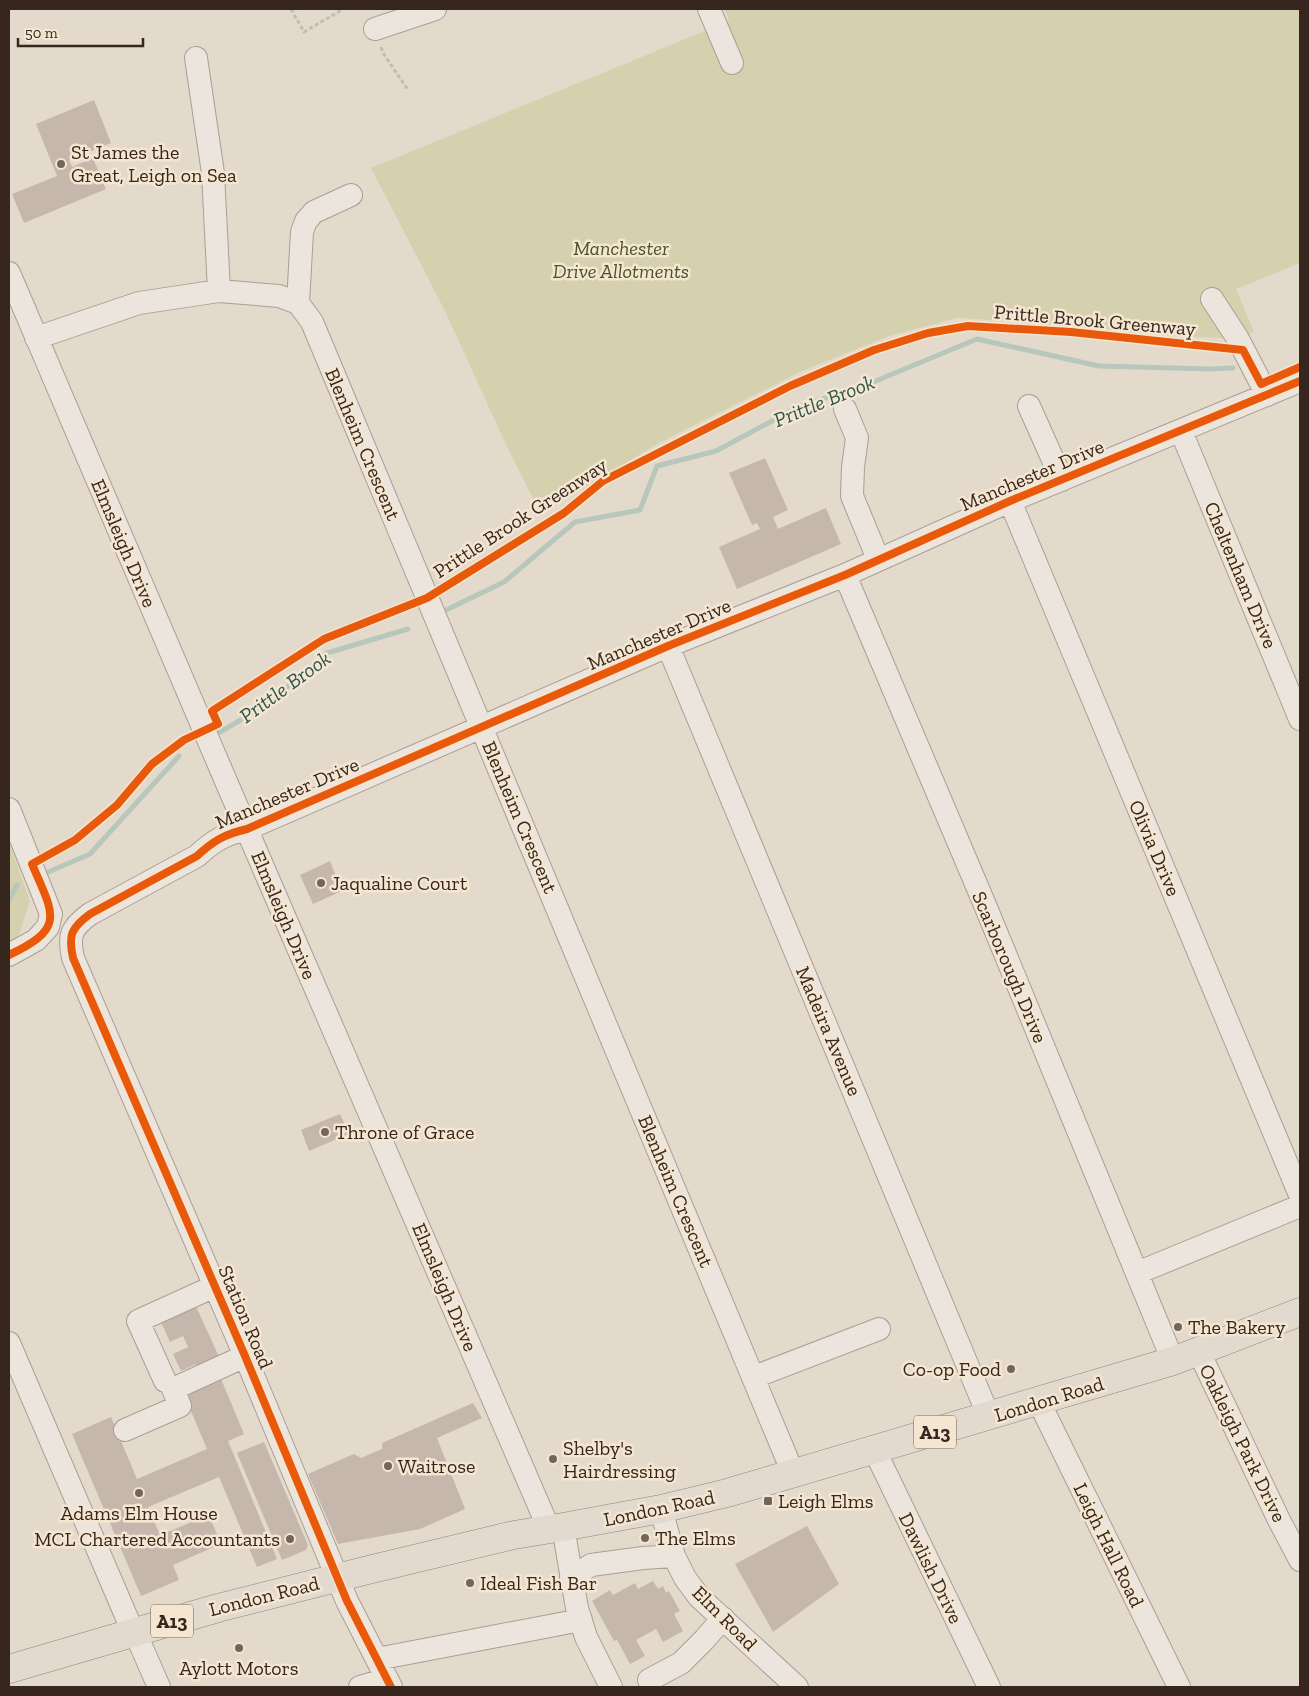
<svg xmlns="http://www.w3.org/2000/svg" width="1309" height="1696" viewBox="0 0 1309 1696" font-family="'Zilla Slab',serif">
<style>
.green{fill:#d5d1ae}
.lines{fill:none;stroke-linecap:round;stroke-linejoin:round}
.stream{stroke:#b7c7bb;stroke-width:5}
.building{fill:#c6b7ad}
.minor-casing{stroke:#a89f95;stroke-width:24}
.major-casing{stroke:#8d857c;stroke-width:29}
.path{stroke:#c3bcb4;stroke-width:3;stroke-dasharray:4 2.5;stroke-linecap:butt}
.minor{stroke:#ebe5dd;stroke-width:22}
.major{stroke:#e2dacf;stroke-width:28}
.cycleway-casing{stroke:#f4e6d1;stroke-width:11}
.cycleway{stroke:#e8590c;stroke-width:8}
.poi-dot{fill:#73655a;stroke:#f4e6d1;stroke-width:2}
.labels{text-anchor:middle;stroke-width:5;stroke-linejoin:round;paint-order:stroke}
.shield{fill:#f4e6d1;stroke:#6f6053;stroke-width:1}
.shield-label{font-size:19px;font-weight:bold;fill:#36261d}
.poi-label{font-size:20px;fill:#36261d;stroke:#f4e6d1;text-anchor:start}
.park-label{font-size:20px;font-style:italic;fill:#4b5224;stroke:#f4e6d1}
.street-label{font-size:20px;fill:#36261d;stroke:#f4e6d1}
.water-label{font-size:21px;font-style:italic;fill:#2d554e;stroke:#f4e6d1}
</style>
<rect width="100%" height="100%" fill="#e3dacc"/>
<path class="green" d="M725,9h575v254l-64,26 18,43 -16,7 -73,-4 -111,-11 -97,-6 -68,18 -87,35 -143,72 -118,71 -33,-65 -63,-138 -74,-143 346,-142 12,-6z
M9,842l21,59 -13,40 -8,4z"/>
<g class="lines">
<path class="stream" d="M444,611l60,-29 71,-60 65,-12 17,-44 59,-15 82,-44 68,-22 111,-46 122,27 112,3 22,-1
M220,732l48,-28 59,-51 81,-24
M46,873l44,-19 89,-98
M9,900l8,-15"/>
</g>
<path class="building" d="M94,100l17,43 -42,17 3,7 21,-9 13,31 -82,34 -12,-29 45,-18 -21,-52z
M765,458l23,52 -15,7 5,12 48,-21 15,36 -104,45 -18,-42 41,-18 -3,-6 -5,2 -23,-52z
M330,861l12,30 -29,13 -13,-29z
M340,1114l9,20 -40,17 -8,-21z
M195,1304l25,55 -21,10 -3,-5 -15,7 -8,-17 15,-7 -5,-11 -13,6 -10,-22z
M219,1374l25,60 -16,7 49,118 -20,8 -38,-90 -71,30 12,28 49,-20 12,29 -48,21 6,15 -38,16 -69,-162 39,-17 26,62 70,-30 -25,-59z
M473,1403l9,15 -45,20 28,71 -45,20 -82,15 -30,-70 46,-20 7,4 21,-9v-6z
M264,1442l44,103 -2,5 -24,10 -45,-107z
M807,1526l32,58 -66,48 -38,-68z
M653,1581l5,8 5,-3 3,7 3,-2 11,20 -6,3 9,17 -20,11 -7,-13 -20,11 9,16 -15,8 -13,-24 -3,1 -22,-40 18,-11 3,5 22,-12 3,6z"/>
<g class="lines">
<g class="minor-casing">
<path id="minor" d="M709,9l23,54
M375,29l60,-20
M196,58l17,115 6,118
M9,273l216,506 324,750
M1212,299l26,40 29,56
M298,303l4,-71 4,-11 8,-9 37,-17
M36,338l103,-35 80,-12 60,5 19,7 14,19 481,1151
M1029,406l33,74
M845,409l12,29 -4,29 -1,29 26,63
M1181,431l119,288
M1010,501l290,694
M845,575l140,330 188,456
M668,646l321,771
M9,809l42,105 -3,13 -12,13 -27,15
M1137,1273l163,-67
M9,1343l124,289
M1199,1352l79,166 22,42
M754,1377l125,-48
M165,1381l-27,-60 77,-35
M1039,1402l140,285
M125,1430l55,-24 -7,-17 72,-33
M874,1449l115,238
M661,1509l13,47 11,22 14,19 98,90
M563,1527l14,81 9,29 25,50
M571,1578l20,-13 52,-7 31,-2
M135,1632l24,55
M377,1659l204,-39
M649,1680l32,-17 23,-23 19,-22
M360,1687l27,-8
M391,1687l-44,-86 -102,-245 -172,-398c-5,-23 -2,-30 17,-44l107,-58c16,-15 28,-22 50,-27l421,-183 177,-71 165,-74 290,-120"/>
</g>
<g class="major-casing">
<path id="major" d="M9,1669l209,-61 150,-38 146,-35 49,-8 98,-18 66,-16 446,-132 127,-49"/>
</g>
<path class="path" d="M291,9l13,23 39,-23
M381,47l2,6 25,37"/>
<use href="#minor" class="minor"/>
<use href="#major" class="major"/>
<g class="cycleway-casing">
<path id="cycleway" d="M9,955c58,-27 44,-41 23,-91l43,-24 42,-35 35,-41 32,-24 34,-16 -6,-13 112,-72 103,-41 137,-85 39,-32 187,-95 84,-36 54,-17 40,-7 103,6 172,18 18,34 39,-17
M391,1687l-44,-86 -102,-245 -172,-398c-5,-23 -2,-30 17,-44l107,-58c16,-15 28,-22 50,-27l421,-183 177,-71 165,-74 290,-120"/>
</g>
<use href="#cycleway" class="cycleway"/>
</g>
<g class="poi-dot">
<circle cx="61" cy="164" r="5"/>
<circle cx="321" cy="883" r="5"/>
<circle cx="325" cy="1132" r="5"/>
<circle cx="1178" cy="1327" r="5"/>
<circle cx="1011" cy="1369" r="5"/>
<circle cx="553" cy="1459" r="5"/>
<circle cx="388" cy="1466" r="5"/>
<circle cx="139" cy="1493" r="5"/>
<rect x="763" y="1496" width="10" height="10" rx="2.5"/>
<circle cx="645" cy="1538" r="5"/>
<circle cx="290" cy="1539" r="5"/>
<circle cx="470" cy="1583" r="5"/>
<circle cx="239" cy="1648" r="5"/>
</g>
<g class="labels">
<g class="shield">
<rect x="914" y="1415.5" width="42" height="33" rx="4"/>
<rect x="151" y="1604.5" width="42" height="33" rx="4"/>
</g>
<g class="shield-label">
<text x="935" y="1439">A13</text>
<text x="172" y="1628">A13</text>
</g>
<g class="poi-label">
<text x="71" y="159">St James the<tspan x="71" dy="23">Great, Leigh on Sea</tspan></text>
<text x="331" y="890">Jaqualine Court</text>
<text x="335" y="1139">Throne of Grace</text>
<text x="1188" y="1334">The Bakery</text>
<text x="1001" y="1376" text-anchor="end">Co-op Food</text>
<text x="563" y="1455">Shelby's<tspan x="563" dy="23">Hairdressing</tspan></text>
<text x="398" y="1473">Waitrose</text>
<text x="778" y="1508">Leigh Elms</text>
<text x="139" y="1520" text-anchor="middle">Adams Elm House</text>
<text x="655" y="1545">The Elms</text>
<text x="280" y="1546" text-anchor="end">MCL Chartered Accountants</text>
<text x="480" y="1590">Ideal Fish Bar</text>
<text x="239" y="1675" text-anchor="middle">Aylott Motors</text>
</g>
<g class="park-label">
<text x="621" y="255">Manchester<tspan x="621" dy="23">Drive Allotments</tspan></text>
</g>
<g class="street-label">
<text transform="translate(1095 320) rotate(5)" y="7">Prittle Brook Greenway</text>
<text transform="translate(363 444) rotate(67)" y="7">Blenheim Crescent</text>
<text transform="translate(1032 475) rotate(-23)" y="7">Manchester Drive</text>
<text transform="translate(520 518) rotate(-33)" y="7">Prittle Brook Greenway</text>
<text transform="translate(124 543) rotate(67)" y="7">Elmsleigh Drive</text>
<text transform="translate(1241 575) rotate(67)" y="7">Cheltenham Drive</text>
<text transform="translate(659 634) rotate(-23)" y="7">Manchester Drive</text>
<text transform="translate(287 793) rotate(-23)" y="7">Manchester Drive</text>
<text transform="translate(520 817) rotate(67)" y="7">Blenheim Crescent</text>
<text transform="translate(1155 848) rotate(67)" y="7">Olivia Drive</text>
<text transform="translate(284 915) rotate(67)" y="7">Elmsleigh Drive</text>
<text transform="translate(1010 967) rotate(67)" y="7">Scarborough Drive</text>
<text transform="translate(829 1031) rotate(67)" y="7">Madeira Avenue</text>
<text transform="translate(676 1191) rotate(67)" y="7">Blenheim Crescent</text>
<text transform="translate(445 1287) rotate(67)" y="7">Elmsleigh Drive</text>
<text transform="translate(246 1317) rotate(67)" y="7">Station Road</text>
<text transform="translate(1049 1399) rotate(-17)" y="7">London Road</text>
<text transform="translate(1243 1443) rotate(64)" y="7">Oakleigh Park Drive</text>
<text transform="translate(659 1508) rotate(-12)" y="7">London Road</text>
<text transform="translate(1109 1545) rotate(64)" y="7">Leigh Hall Road</text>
<text transform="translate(931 1568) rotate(64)" y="7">Dawlish Drive</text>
<text transform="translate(264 1596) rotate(-14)" y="7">London Road</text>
<text transform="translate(725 1618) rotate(45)" y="7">Elm Road</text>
</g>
<g class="water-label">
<text transform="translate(824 401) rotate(-22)" y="7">Prittle Brook</text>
<text transform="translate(285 687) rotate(-36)" y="7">Prittle Brook</text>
</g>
</g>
<rect width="1309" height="1696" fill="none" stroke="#36261d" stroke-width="20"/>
<path d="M18 38v8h125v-8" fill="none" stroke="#36261d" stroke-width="2.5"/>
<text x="25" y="38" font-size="15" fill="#36261d" stroke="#f4e6d1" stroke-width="4" paint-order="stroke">50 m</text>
</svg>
